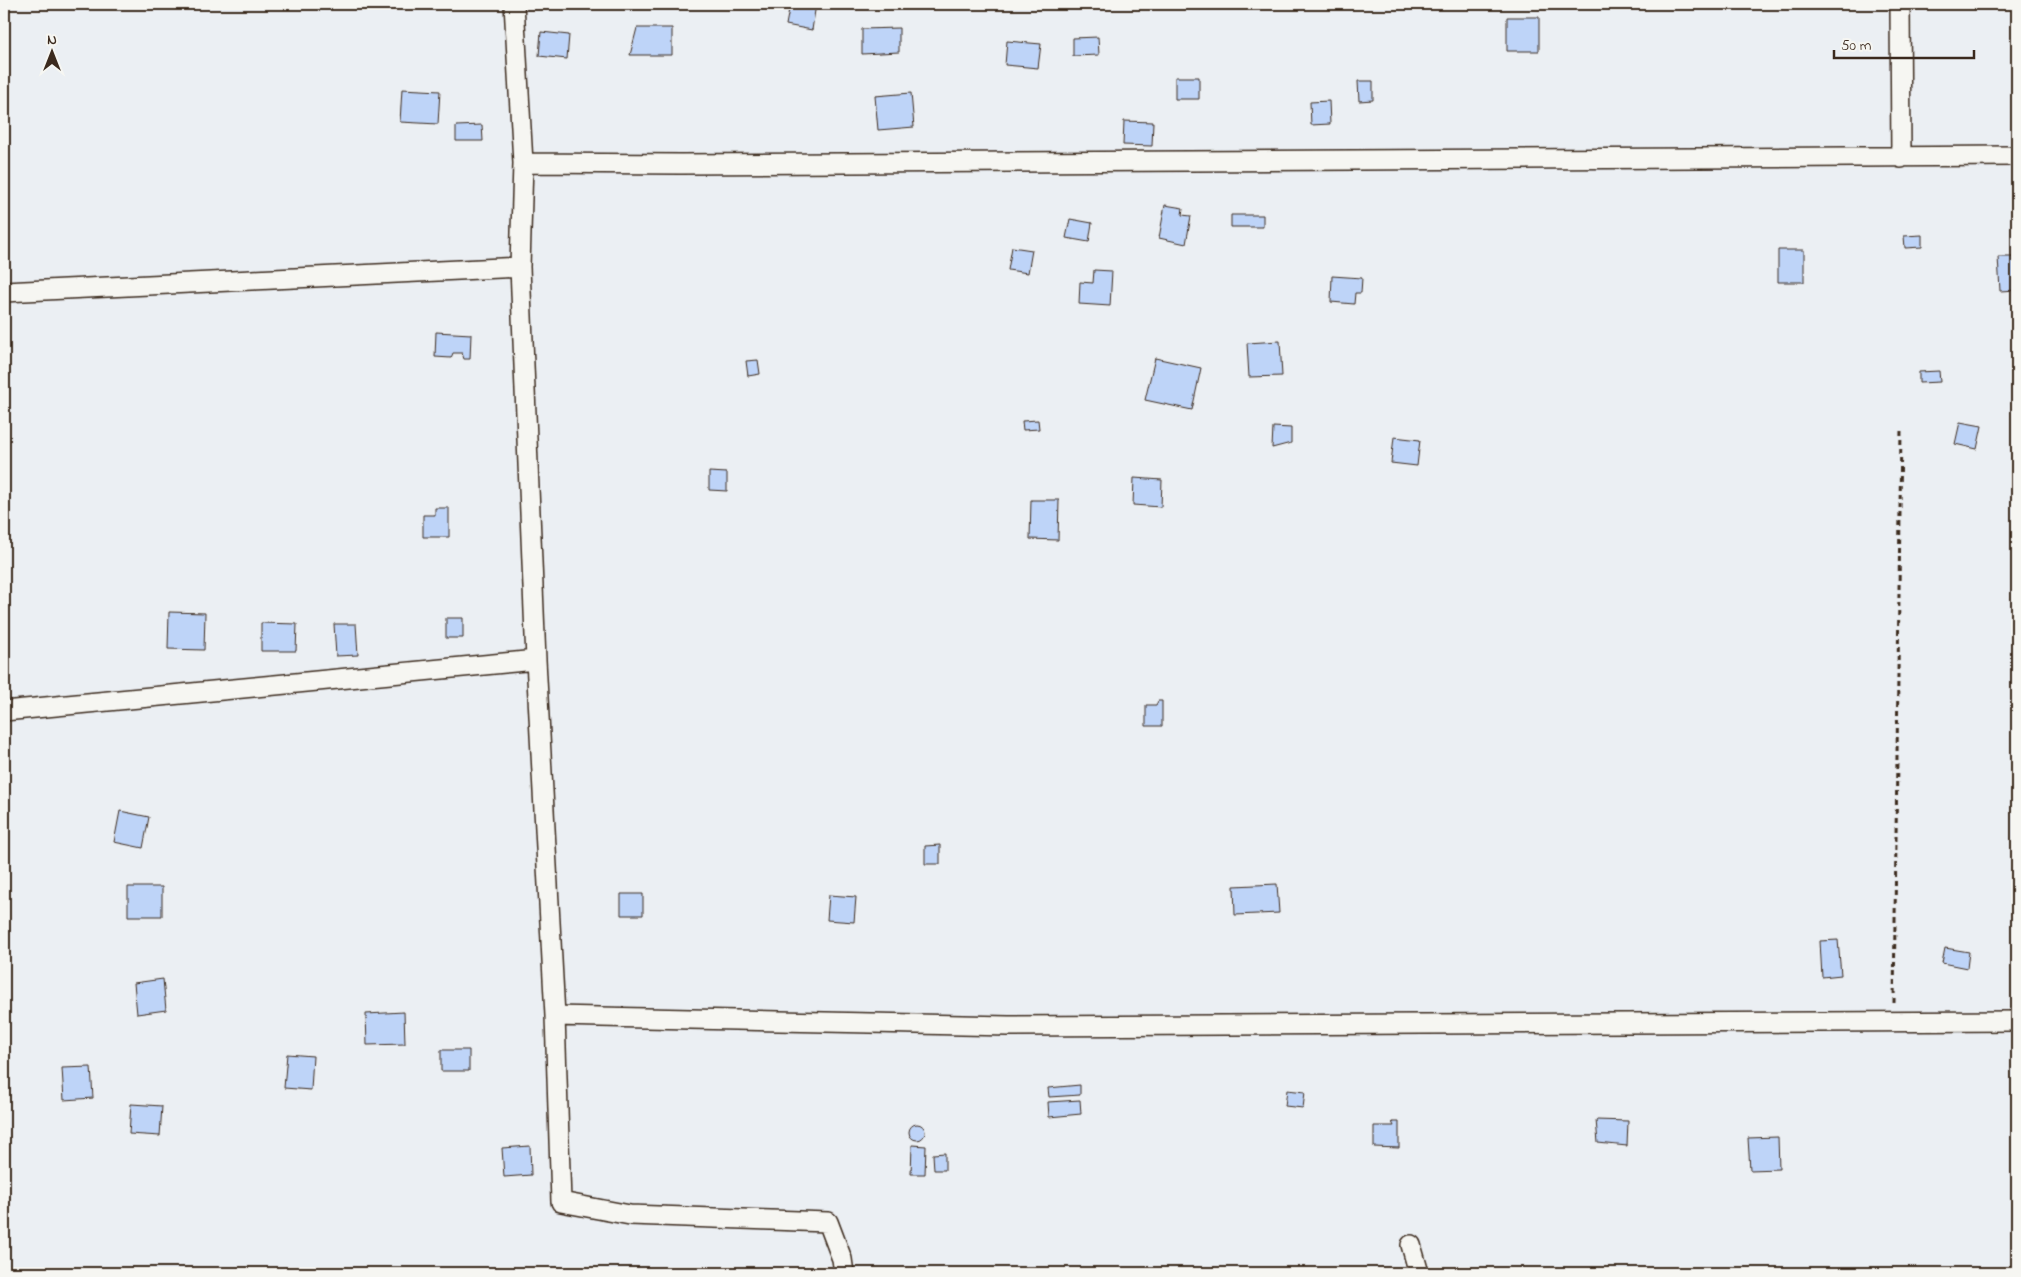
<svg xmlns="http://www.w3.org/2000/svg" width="2021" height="1277" viewBox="0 0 2021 1277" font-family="'Indie Flower',sans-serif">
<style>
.building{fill:#bed4f8;stroke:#3b2a1e}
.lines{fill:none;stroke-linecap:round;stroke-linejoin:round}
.street-casing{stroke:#3b2a1e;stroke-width:22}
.path{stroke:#3b2a1e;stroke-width:3;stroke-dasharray:5 4;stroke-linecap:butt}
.street{stroke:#f6f6f2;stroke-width:19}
</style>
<rect width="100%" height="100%" fill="#ebeff3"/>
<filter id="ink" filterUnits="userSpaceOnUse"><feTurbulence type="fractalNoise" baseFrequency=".02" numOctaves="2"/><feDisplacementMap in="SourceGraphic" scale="10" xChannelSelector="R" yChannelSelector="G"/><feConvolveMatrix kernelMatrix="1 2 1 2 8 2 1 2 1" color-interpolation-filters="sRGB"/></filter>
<g filter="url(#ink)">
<path class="building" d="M790,4h26l-4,26 -26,-5z
M1507,17h32v34h-32z
M637,28h35v27h-42z
M899,28v24l-37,2v-25z
M541,32l28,3 -2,24 -28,-3z
M1098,37l1,18 -26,1v-18z
M1007,41l34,3 -3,24 -33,-3z
M1175,77h24v22h-24z
M1358,81h15v19l-14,1z
M402,89l38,2 -2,33 -38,-2z
M911,93l3,34 -36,3 -3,-34z
M1329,101l1,23 -19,1 -1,-23z
M1124,121l29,1 -1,24 -29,-1z
M482,125l1,16h-27v-15z
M1165,205l18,3 -1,7 9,1 -5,28 -27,-6z
M1231,215h32v12h-32z
M1070,219l22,4 -3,19 -23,-4z
M1922,235v12l-17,1 -1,-12z
M1012,247l20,3 -4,23 -20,-3z
M1778,250h26v32h-26z
M1998,257h19v33l-17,1z
M1094,270l18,1 -2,35 -31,-2 1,-22 13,1z
M1332,276l30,2 -1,15h-6l-1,11 -23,-2z
M436,332l35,2 -1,25h-6l-2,-6h-9l-2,5 -16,-1z
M1280,341l2,35 -33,1 -2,-34z
M1155,358l46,10 -9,42 -47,-10z
M758,360l2,14 -12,2 -2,-15z
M1939,371l1,11 -21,1v-11z
M1038,420l1,9 -16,1 -1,-9z
M1960,422l22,4 -5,23 -22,-5z
M1273,427l18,1v15l-19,5z
M1394,437l26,3 -3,26 -26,-3z
M709,472l18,1v18l-18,-1z
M1134,478l28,2 -1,27 -28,-2z
M1031,500h28l-1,40 -28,-1z
M435,508h14v29h-26v-22h12z
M169,612l36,1 -1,37 -36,-1z
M446,618h17v20h-17z
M261,623l36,1 -1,27h-35z
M334,624h22l2,31 -22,1z
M1158,701h4v25h-16v-21h10z
M120,811l29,6 -6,31 -29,-6z
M940,845v19h-15v-18z
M1277,884l2,29 -44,2 -1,-29z
M128,887h34v29h-34z
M621,894h22v21h-22z
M829,895l27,2 -2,25 -27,-2z
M1838,940l3,35 -19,2 -2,-36z
M1945,948l24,4 -2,16 -25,-5z
M163,979l3,31 -29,4 -3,-31z
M404,1012l1,32 -38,1 -1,-31z
M441,1050h28v21h-28z
M287,1054l26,2 -2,34 -27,-2z
M91,1067l2,31 -29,2 -2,-32z
M1080,1085v10l-31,2 -1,-9z
M1287,1090l18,2 -2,16 -18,-2z
M1080,1100l1,14 -32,3 -1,-15z
M131,1104l31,2 -2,30 -31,-2z
M1596,1120l32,1 -1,25 -29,-3z
M1392,1122h7v26l-25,-1v-21h20z
M909 1132a8 8 0 1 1 16 0a8 8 0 1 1-16 0Z
M1778,1137l1,32 -29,1 -2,-32z
M912,1145l14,1 -1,28h-14z
M530,1146l1,29 -27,2 -2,-29z
M945,1153v17h-11l-1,-16z"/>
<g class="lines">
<g class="street-casing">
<path id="street" d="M514,4l9,159 -3,104 16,393 19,356 6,186 69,13 198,7 14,37 2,14
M1900,4l1,154
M523,163l158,1 1336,-8
M4,292l516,-25
M4,711l532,-51
M555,1016l453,10 1009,-5
M1411,1245l8,28"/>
</g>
<path class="path" d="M1894,1003l7,-575"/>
<use href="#street" class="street"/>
</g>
</g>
<rect width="2021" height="1277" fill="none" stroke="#f6f6f2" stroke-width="20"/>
<rect x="10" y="10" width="2001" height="1257" fill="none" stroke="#3b2a1e" stroke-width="2" filter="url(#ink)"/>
<g transform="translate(52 52)" stroke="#f6f6f2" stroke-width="4" paint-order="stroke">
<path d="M0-4L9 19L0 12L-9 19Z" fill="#3b2a1e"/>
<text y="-8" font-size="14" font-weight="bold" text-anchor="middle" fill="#3b2a1e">N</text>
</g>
<path d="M1834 50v8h140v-8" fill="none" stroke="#3b2a1e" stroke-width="2.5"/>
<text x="1841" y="50" font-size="15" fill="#3b2a1e" stroke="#f6f6f2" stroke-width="4" paint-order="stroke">50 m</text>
</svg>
